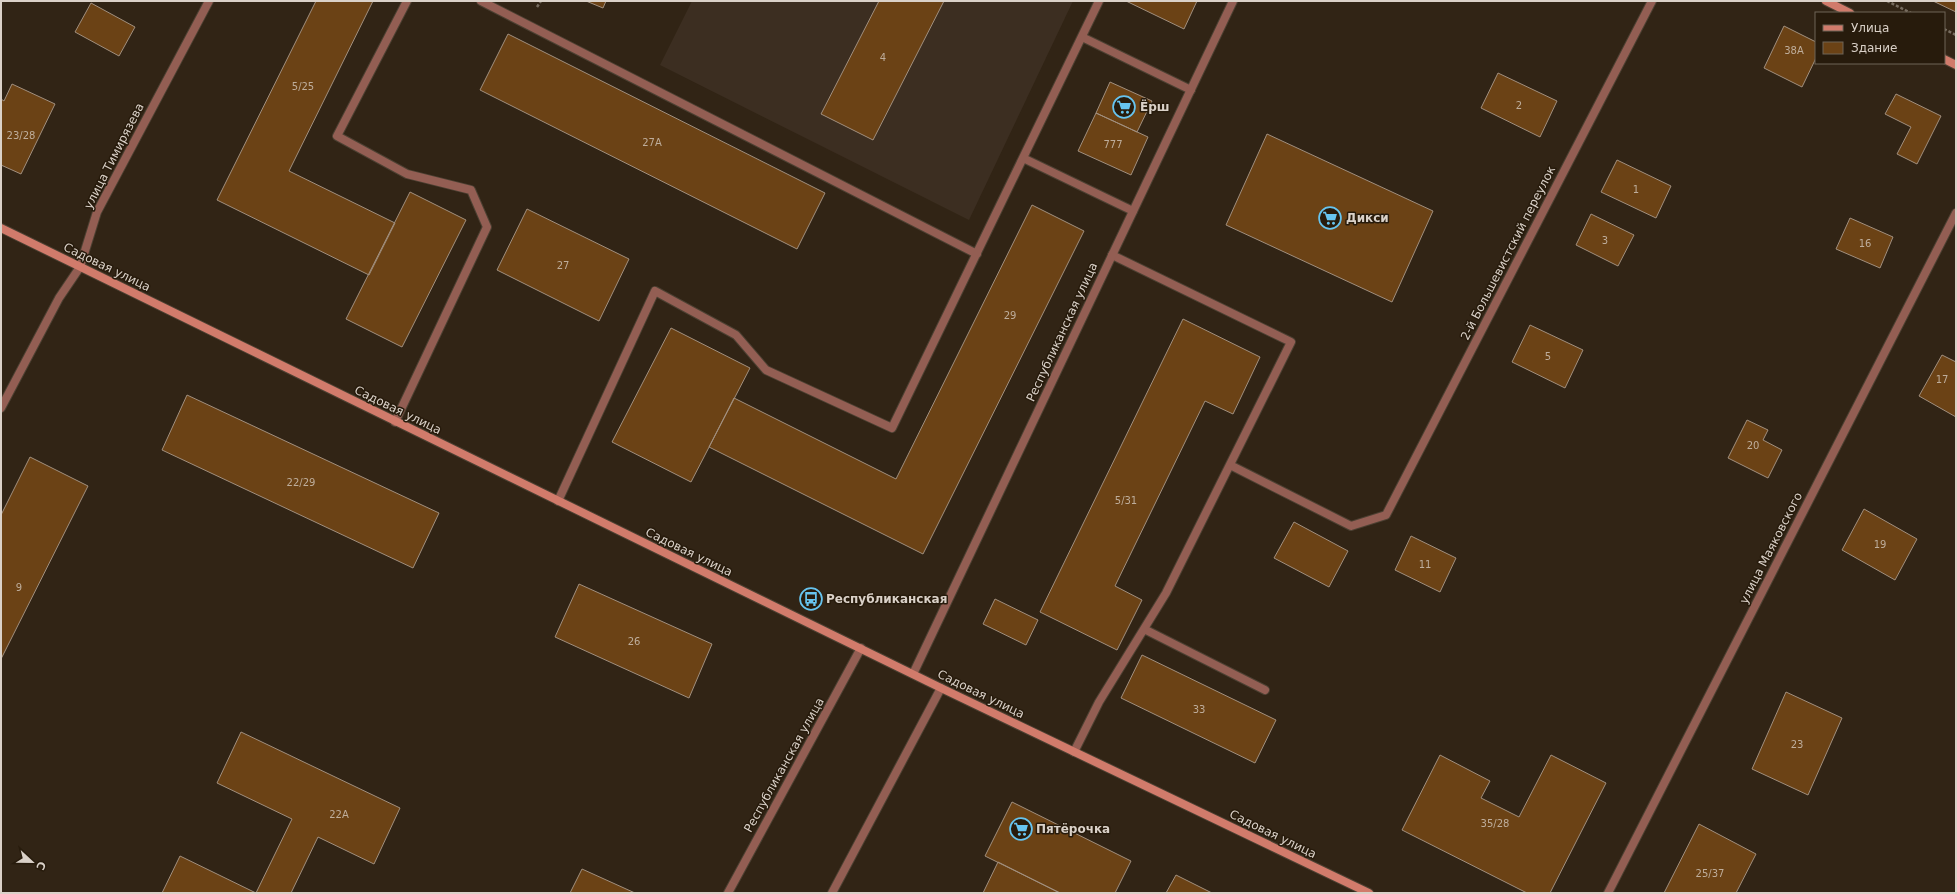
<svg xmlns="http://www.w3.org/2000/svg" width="1957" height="894" viewBox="0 0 1957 894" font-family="'DejaVu Sans',sans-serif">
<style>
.education{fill:#3c2e21}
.building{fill:#6b4215;stroke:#a18f7e}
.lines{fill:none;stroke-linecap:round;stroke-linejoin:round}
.lane-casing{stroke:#4c4032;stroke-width:10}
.street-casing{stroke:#4c4032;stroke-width:10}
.secondary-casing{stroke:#4c4032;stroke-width:10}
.path{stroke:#776c5f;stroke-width:2.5;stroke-dasharray:3 2;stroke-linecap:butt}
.lane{stroke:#935e53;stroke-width:8}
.street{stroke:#935e53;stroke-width:8}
.secondary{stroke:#d17b6b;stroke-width:8}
.labels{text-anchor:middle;stroke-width:3;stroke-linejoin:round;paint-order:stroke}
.number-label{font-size:10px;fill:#bead9b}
.poi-label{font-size:12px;font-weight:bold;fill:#dad1c8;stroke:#271b0c;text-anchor:start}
.street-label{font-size:12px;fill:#dad1c8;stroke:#271b0c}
</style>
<rect width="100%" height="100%" fill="#312415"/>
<path class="education" d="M692,1h381l-104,219 -309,-155z"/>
<path class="building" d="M316,1h57l-84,170 106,52 -26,52 -152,-75z
M586,1h20l-3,7z
M879,1h65l-71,139 -52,-26z
M1126,1h71l-13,28z
M1933,1h23v11z
M91,3l44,24 -16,29 -44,-24z
M1784,26l32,16v16l-14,29 -38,-19z
M508,34l317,159 -28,56 -317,-159z
M1498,73l59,28 -17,36 -59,-29z
M1110,82l42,19 -15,31 -41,-19z
M12,84l43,20 -34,70 -20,-9v-66l3,2z
M1896,94l45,22 -24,48 -20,-10 14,-27 -26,-13z
M1096,113l52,24 -17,38 -53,-24z
M1267,134l166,77 -41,91 -166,-77z
M1617,160l54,26 -15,32 -55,-26z
M410,192l56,28 -64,127 -56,-28z
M1032,205l52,26 -161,323 -214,-107 25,-49 162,81z
M527,209l102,50 -30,62 -102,-51z
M1591,214l43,21 -16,31 -42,-21z
M1850,218l43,19 -13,31 -44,-19z
M1183,319l77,38 -27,57 -28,-13 -90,185 27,14 -25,50 -77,-38z
M1530,325l53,25 -18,38 -53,-26z
M671,328l79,40 -59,114 -79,-40z
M1942,355l14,7v55l-37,-21z
M187,395l252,118 -26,55 -251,-118z
M1747,420l21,10 -5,10 19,10 -14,28 -40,-20z
M30,457l58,29 -87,173v-144z
M1864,509l53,30 -22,41 -53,-30z
M1294,522l54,29 -19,36 -55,-29z
M1411,536l45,22 -16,34 -45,-22z
M579,584l133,60 -23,54 -134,-61z
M995,599l43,21 -12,25 -43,-21z
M1142,655l134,65 -21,43 -134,-65z
M1786,692l56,26 -34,77 -56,-26z
M241,732l159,76 -26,56 -56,-27 -27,56h-35l36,-74 -75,-36z
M1440,755l50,26 -9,17 38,19 32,-62 55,28 -56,110h-23l-125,-63z
M1012,802l119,59 -16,32h-55l-75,-37z
M1699,824l57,30 -20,39h-72z
M180,856l76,37h-94z
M998,862l62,31h-77z
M582,869l53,24h-65z
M1176,875l36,18h-46z"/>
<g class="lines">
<g class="lane-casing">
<path id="lane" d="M481,1l496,253
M1082,37l109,53
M1023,158l110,53
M1,408l58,-110 21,-31
M395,422l92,-195 -16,-37 -64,-16 -70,-38 70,-135
M1230,465l121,61 35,-11 266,-514
M558,501l97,-210 81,44 30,35 126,58 207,-427
M1144,629l121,61
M1074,752l25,-50 67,-109 125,-251 -179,-87"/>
</g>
<g class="street-casing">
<path id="street" d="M80,267l17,-55 112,-211
M913,674l320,-673
M728,893l133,-245
M832,893l109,-205
M1608,893l348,-680"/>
</g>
<g class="secondary-casing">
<path id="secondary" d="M1826,1l24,12
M1944,59l12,6
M1,228l940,460 428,205"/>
</g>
<path class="path" d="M1887,1l24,12
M537,7l4,-6
M1944,29l12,6"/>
<use href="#lane" class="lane"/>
<use href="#street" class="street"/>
<use href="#secondary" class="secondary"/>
</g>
<defs>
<g id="supermarket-ring" transform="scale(1.15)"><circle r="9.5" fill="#271b0c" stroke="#67c4ef" stroke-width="1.5"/><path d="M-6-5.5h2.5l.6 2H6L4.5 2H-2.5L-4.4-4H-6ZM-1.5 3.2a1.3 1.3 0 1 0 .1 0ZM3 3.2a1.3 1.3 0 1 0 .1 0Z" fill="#67c4ef"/></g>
<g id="bus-ring" transform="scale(1.15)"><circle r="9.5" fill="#271b0c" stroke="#67c4ef" stroke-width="1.5"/><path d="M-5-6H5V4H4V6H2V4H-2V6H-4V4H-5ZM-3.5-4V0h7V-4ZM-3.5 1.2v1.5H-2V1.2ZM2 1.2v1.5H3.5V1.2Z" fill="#67c4ef"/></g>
</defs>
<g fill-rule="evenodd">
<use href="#supermarket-ring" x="1124" y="107"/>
<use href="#supermarket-ring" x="1330" y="218"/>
<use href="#bus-ring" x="811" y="599"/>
<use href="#supermarket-ring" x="1021" y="829"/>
</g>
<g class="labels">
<g class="number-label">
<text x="1794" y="54">38А</text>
<text x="883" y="61">4</text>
<text x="303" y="90">5/25</text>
<text x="1519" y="109">2</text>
<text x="21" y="139">23/28</text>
<text x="652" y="146">27А</text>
<text x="1113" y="148">777</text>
<text x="1636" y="193">1</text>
<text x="1605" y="244">3</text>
<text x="1865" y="247">16</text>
<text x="563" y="269">27</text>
<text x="1010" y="319">29</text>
<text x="1548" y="360">5</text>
<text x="1942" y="383">17</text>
<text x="1753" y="449">20</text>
<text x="301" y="486">22/29</text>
<text x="1126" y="504">5/31</text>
<text x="1880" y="548">19</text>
<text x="1425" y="568">11</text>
<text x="19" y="591">9</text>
<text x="634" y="645">26</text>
<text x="1199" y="713">33</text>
<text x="1797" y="748">23</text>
<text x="339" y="818">22А</text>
<text x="1495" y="827">35/28</text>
<text x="1710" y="877">25/37</text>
</g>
<g class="poi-label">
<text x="1140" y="111">Ёрш</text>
<text x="1346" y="222">Дикси</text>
<text x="826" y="603">Республиканская</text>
<text x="1036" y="833">Пятёрочка</text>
</g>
<g class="street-label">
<text transform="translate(114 156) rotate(-63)" y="4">улица Тимирязева</text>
<text transform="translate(1508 253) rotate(-63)" y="4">2-й Большевистский переулок</text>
<text transform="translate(107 267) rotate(26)" y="4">Садовая улица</text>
<text transform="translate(1062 332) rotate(-65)" y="4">Республиканская улица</text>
<text transform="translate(398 410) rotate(26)" y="4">Садовая улица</text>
<text transform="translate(1771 548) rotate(-63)" y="4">улица Маяковского</text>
<text transform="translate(689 552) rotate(26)" y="4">Садовая улица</text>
<text transform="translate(981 694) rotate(26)" y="4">Садовая улица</text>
<text transform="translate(784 765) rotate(-61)" y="4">Республиканская улица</text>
<text transform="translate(1273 834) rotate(26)" y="4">Садовая улица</text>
</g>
</g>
<rect width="1957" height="894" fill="none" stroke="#dad1c8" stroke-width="4"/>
<rect x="1815" y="12" width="130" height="52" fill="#271b0c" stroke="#6f6457"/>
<rect x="1823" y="25" width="20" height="6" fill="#d17b6b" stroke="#6f6457"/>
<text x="1851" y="32" font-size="12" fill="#dad1c8">Улица</text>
<rect x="1823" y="42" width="20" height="12" fill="#6b4215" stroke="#6f6457"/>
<text x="1851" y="52" font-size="12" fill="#dad1c8">Здание</text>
<g transform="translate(32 862) rotate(112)" stroke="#271b0c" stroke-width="3" paint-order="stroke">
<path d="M0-3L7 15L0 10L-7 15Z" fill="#dad1c8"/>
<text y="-6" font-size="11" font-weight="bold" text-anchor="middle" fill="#dad1c8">С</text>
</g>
</svg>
